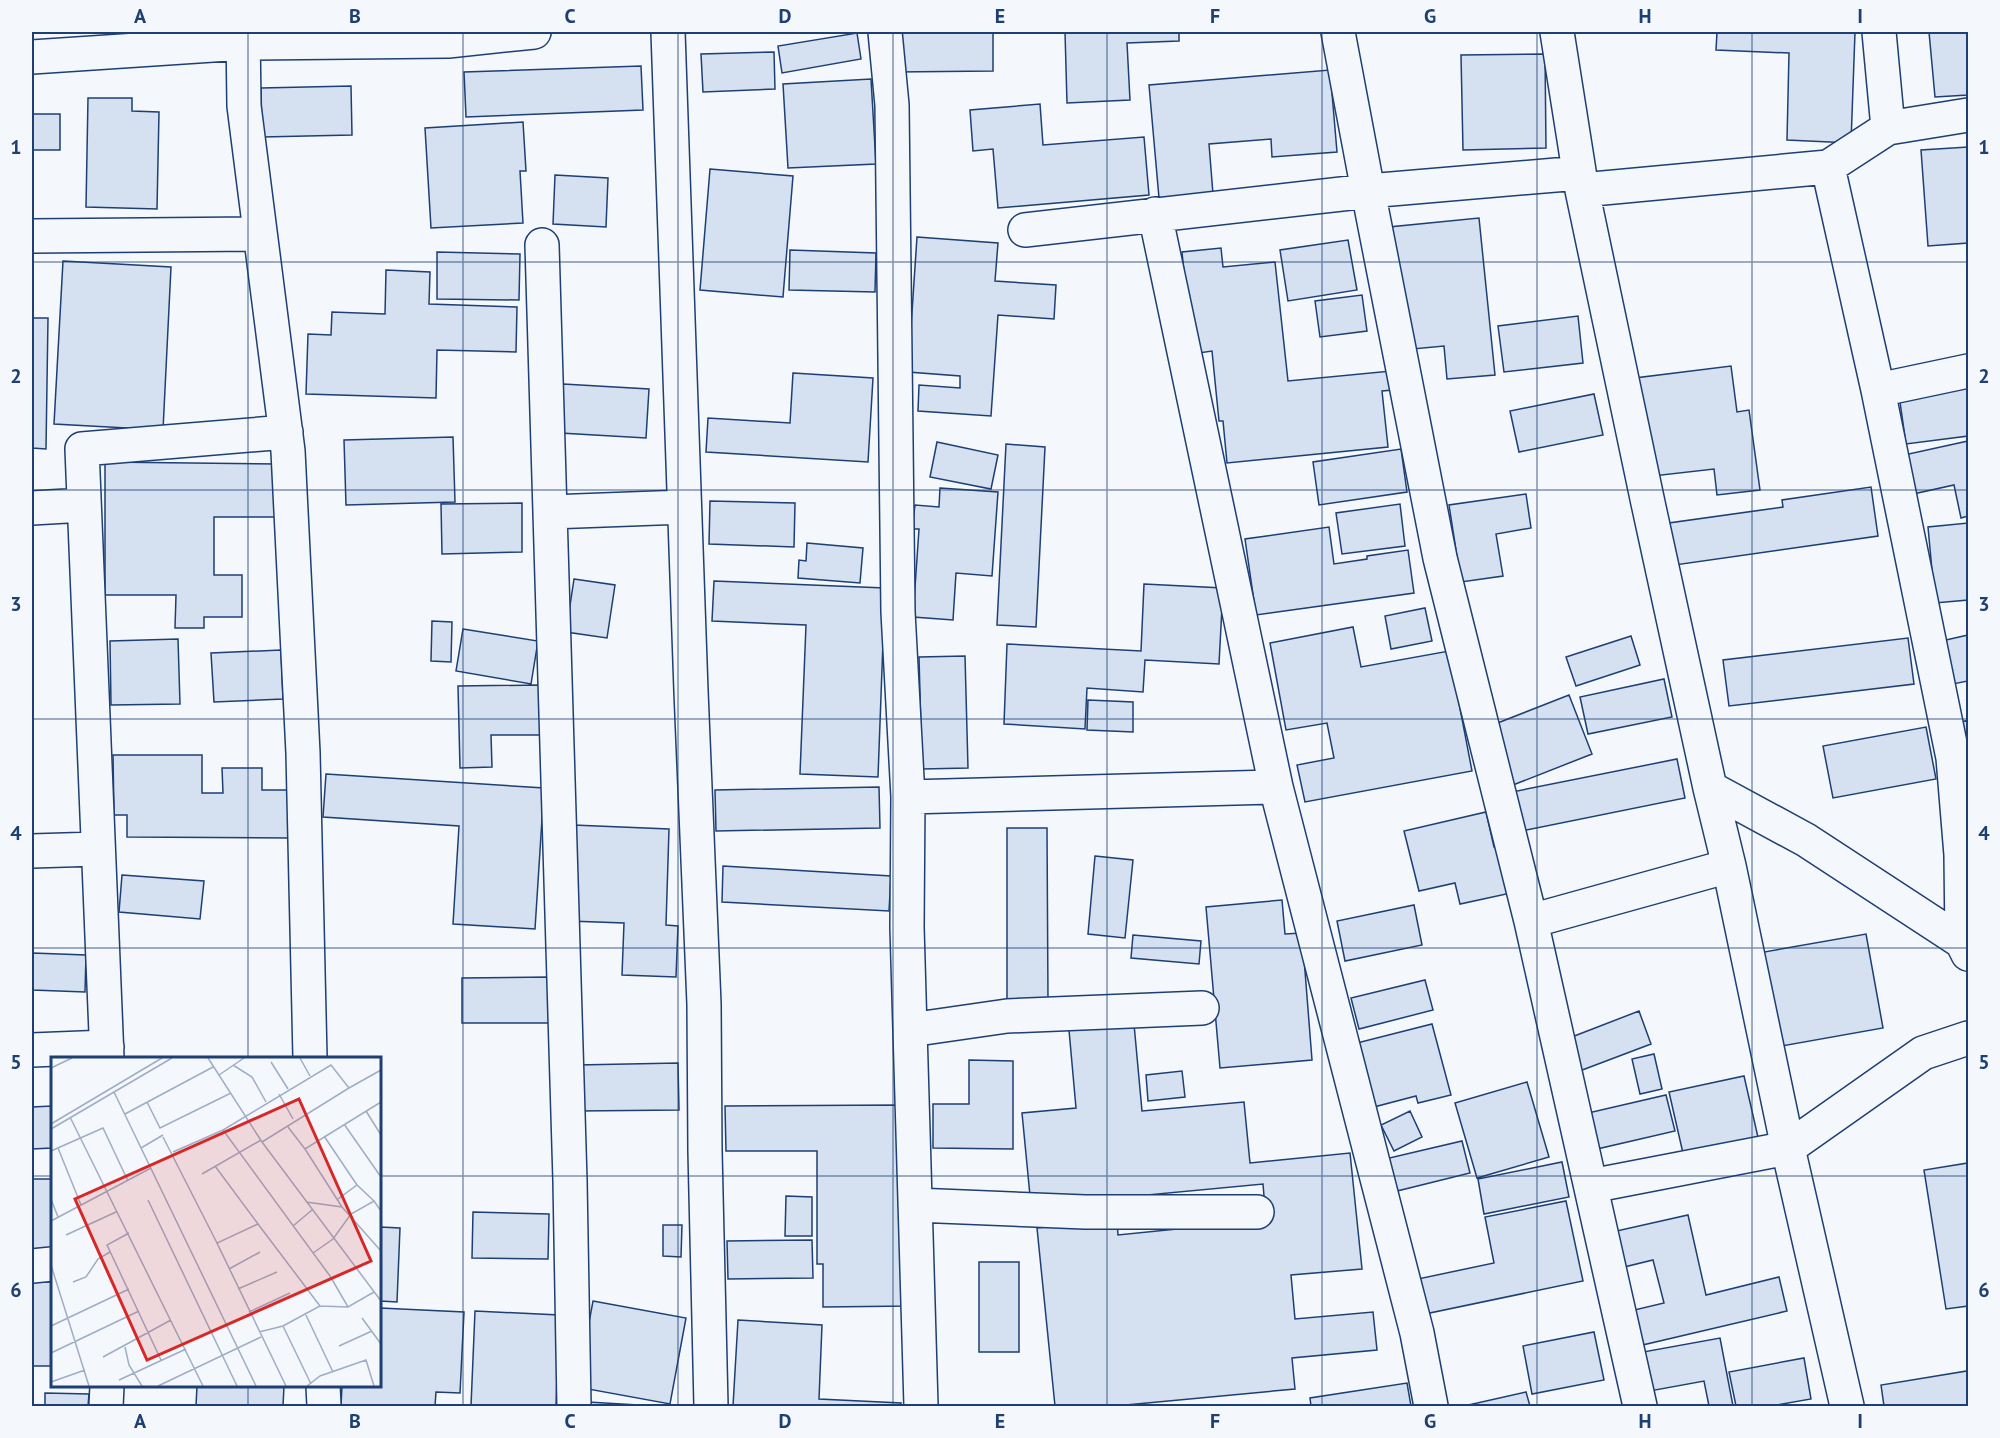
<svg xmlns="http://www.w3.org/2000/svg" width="2000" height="1438" viewBox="0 0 2000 1438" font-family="'PT Sans',sans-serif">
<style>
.building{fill:#d5e0f0;stroke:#1d3f73;stroke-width:1.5}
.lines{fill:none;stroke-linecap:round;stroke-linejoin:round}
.minor-casing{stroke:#1d3f73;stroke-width:36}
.minor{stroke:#f4f7fb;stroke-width:33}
.grid{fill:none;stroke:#1d3f73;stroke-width:1.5;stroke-opacity:0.55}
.inset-road{fill:none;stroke:#9eadc5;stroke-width:1.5}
.view{fill:#d62828;fill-opacity:0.15;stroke:#d62828;stroke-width:3}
.inset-edge{fill:none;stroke:#1d3f73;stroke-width:3}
.neatline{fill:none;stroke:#1d3f73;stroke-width:2}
.grid-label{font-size:20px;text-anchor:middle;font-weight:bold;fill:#1d3f73}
</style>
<rect width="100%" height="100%" fill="#f4f7fb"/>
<path class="building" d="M894,32h99v39l-98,1z
M1065,32h114v9l-52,2 3,57 -63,3z
M1717,32h138l-4,111 -64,-3 2,-87 -73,-3z
M1929,32h39v63l-33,2z
M857,33l4,26 -79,14 -4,-27z
M774,52l1,37 -72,3 -2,-38z
M1545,54l1,94 -83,2 -2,-95z
M641,66l2,44 -177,7 -2,-45z
M1330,70l7,82 -65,5 -1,-18 -62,5 4,50 -54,4 -10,-113z
M871,79l5,85 -88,4 -5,-84z
M351,86l1,49 -90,2 -1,-49z
M88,98h44v13l27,1 -2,97 -71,-2z
M1040,104l3,41 101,-8 5,58 -151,13 -5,-59 -20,2 -3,-41z
M32,114h28v36h-28z
M523,122l3,49h-6l3,52 -92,5 -6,-100z
M1968,147v96l-40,3 -7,-96z
M710,169l83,7 -10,121 -83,-7z
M555,175l53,3 -2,49 -53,-3z
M1479,218l16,157 -48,4 -3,-33 -42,4 -13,-123z
M917,237l81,6 -3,38 61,4 -2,34 -56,-4 -7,101 -73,-5 1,-26 41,3v-12l-52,-4z
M1348,240l9,50 -69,11 -8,-51z
M1221,248l2,19 52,-5 13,119 103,-10 2,19 -11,1 6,56 -161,16 -4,-42h-4l-7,-70 -20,3 -10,-102z
M790,250l86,3 -1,39 -86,-2z
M437,252l83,2 -1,46 -82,-1z
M63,261l108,6 -8,163 -109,-6z
M386,270l44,2 -1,32 88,3 -1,45 -79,-2 -1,48 -130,-4 2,-60 23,1 1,-23 53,2z
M1362,295l5,36 -47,6 -5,-36z
M1578,316l5,47 -79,9 -6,-46z
M32,318h16l-2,131 -14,-1z
M1731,366l6,46 12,-2 11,80 -43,5 -3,-26 -61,7 -18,-98z
M793,373l80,5 -5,84 -162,-10 2,-34 82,5z
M563,384l86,5 -3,49 -86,-5z
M1968,385v51l-62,8 -7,-49z
M1594,394l9,41 -84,17 -9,-41z
M453,437l2,65 -109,3 -2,-65z
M1968,441v75l-7,2 -7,-33 -41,9 -9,-39z
M937,442l61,13 -7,34 -61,-12z
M1006,444l39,3 -9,180 -39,-2z
M1401,449l6,43 -88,13 -6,-43z
M105,462l173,2v53h-64v58h28v42h-38v11h-29l1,-33h-71z
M1871,487l7,49 -203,29 -6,-42 114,-16 -1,-7z
M940,488l58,4 -6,84 -36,-3 -3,47 -40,-3 6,-88h-7l3,-24 24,2z
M1526,494l5,34 -35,6 7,42 -42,6 -12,-77z
M710,501l85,2 -1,44 -85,-3z
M522,503v49l-80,2 -1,-50z
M1400,504l5,42 -63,8 -6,-41z
M1968,523v77l-33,3 -7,-76z
M1329,527l5,37 33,-5v-3l41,-6 6,43 -158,22 -11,-76z
M807,543l56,5 -3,35 -62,-5 1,-18 7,1z
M574,579l41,6 -8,53 -41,-6z
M714,581l171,7 -7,189 -78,-3 6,-149 -94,-4z
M1144,584l79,4 -4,76 -74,-4 -2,32 -56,-4 -2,41 -81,-5 3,-80 134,7z
M1425,608l7,33 -41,8 -6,-33z
M432,621l20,1 -1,40 -20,-1z
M1353,627l8,40 88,-16 23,120 -167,31 -8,-37 37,-7 -7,-35 -41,7 -16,-87z
M463,629l75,12 -7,43 -75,-13z
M1968,635v46l-20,4 -11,-43z
M1631,636l9,29 -64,21 -10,-29z
M1908,638l6,46 -185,22 -6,-46z
M178,639l2,65 -69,1 -1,-64z
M281,650l2,49 -69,3 -3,-49z
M965,656l3,112 -46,1 -3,-112z
M1664,679l8,38 -84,17 -8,-37z
M540,685v50h-49l1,32 -32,1 -2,-82z
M1569,695l23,59 -79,31 -23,-59z
M1088,700l45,2v30l-46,-2z
M1968,720v41l-13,-37z
M1926,727l10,52 -103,19 -10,-52z
M113,755h89v38h21l-1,-25h40v22h26v48l-161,-1v-22h-13z
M1677,759l8,39 -164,33 -9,-39z
M326,774l218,14 -9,141 -82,-5 6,-98 -136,-9z
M879,787l1,41 -164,3 -1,-41z
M1486,812l8,35 6,-1 11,47 -51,11 -5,-21 -36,8 -15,-60z
M573,825l96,4 -3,96 12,1 -2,51 -54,-2 2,-52 -55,-2z
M1007,828h40l1,171h-41z
M1095,856l38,4 -8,78 -37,-4z
M723,866l168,10 -2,35 -167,-9z
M122,875l82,6 -4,38 -81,-7z
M1282,900l3,34 17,-1 10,127 -92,8 -14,-161z
M1414,905l8,40 -77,16 -8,-40z
M1866,934l17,94 -101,18 -18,-94z
M1133,935l68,6 -2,23 -68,-6z
M32,953l54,2 -1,37 -53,-2z
M549,977l1,46h-88v-45z
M1425,980l8,30 -74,19 -8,-31z
M1639,1011l12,33 -74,28 -13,-32z
M1134,1024l8,87 102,-9 6,61 100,-10 12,116 -71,6 4,44 78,-7 4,38 -85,8 3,31 -180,17h-60l-18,-178 80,-8 1,15 148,-15 -3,-36 -232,22 -9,-93 54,-5 -7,-78z
M1432,1024l19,71 -33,8 -2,-7 -46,12 -17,-64z
M1654,1054l8,35 -22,5 -8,-35z
M969,1060l44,1v88l-80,-1v-44h36z
M678,1063l1,47 -101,1 -1,-46z
M1182,1071l3,26 -37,4 -2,-26z
M1744,1076l16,70 -75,16 -16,-70z
M1527,1082l22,75 -72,21 -22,-75z
M1666,1095l9,36 -78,18 -9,-36z
M901,1105l9,201 -87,1v-43h-6v-113h-91l-1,-45z
M52,1106v42l-20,1v-42z
M1410,1111l12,26 -28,14 -13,-26z
M1462,1141l8,32 -77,19 -8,-33z
M1562,1162l7,35 -85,17 -6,-35z
M1968,1163v143l-22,3 -22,-139z
M32,1179h20v77l-20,-1z
M786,1196l26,1v39h-27z
M1566,1201l17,80 -163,34 -7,-35 81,-17 -9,-46z
M473,1212l76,2 -1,45 -76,-1z
M1688,1215l18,80 73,-18 8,34 -153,36 -8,-35 38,-9 -11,-43 -33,8 -8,-36z
M663,1225h19l-1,32 -18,-1z
M380,1227l20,1 -3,74 -17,-1z
M812,1240l1,38 -85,1 -1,-38z
M979,1262h40v90h-40z
M32,1282h20v84h-20z
M593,1301l93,17 -16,86 -93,-17z
M380,1308l84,4 -4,81 -24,-1 -1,14h-94l1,-20h38z
M475,1311l84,4 -3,91h-85z
M738,1320l84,5 -3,74 82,4 -1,3h-167z
M1594,1332l10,48 -72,14 -9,-48z
M1720,1338l13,68h-24l-5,-25 -65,12 -7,-39z
M1804,1358l7,41 -40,7h-35l-7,-34z
M1967,1371l1,35h-84l-3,-21z
M1407,1383l4,23h-100l-1,-8z
M197,1386h87l-1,20h-87z
M1526,1392l4,14h-66z
M45,1393l44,1 -1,12h-43z
M588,1402l67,4h-68z"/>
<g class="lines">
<g class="minor-casing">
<path id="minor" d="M243,32l1,74 44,345 15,302 7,305
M668,32l23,659 13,313 1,147 6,255
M885,32l7,73 6,507 10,185
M1338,32l30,159 72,367 91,363 109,485
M1557,32l25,158 66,313 62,285 19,78 59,282 59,258
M1879,32l9,96
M32,57l211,-14 205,-2 86,-9
M1828,167l50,223 90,-19
M1582,190l246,-23 60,-39 80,-13
M1025,230l343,-39 211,-18
M32,236l228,-2
M542,245l28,936 4,225
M1878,390l75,368 8,97 1,87
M32,508l52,-3
M550,512l134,-5
M1276,787l141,546 14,73
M1710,788l96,52 156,102 6,12
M32,851l65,-2
M1531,921l198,-55
M910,1030l97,-14 195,-8
M32,1050l75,-3
M107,1058l-25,-609 204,-17
M1591,1186l197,-38 135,-95 45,-15
M915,1205l170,7h172
M32,1266l20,-2
M323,1386l1,20
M106,1406l1,-20
M921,1406l-14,-479 1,-130 368,-10 -121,-573"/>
</g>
<use href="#minor" class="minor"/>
</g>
<path class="grid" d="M248,32v1026M463,32v1374M678,32v1374M893,32v1374M1107,32v1374M1322,32v1374M1537,32v1374M1752,32v1374M32,262h1936M32,490h1936M32,719h1936M32,948h1936M32,1176h20M380,1176h1588M248,1386v20"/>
<g transform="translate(51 1057)">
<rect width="330" height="330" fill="#f4f7fb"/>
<path class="inset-road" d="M157,1l54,84 119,159M249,1l10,18M220,5l17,27M182,8l19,12 14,25M0,11l21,-10M168,18l25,-17M298,31l32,-18M63,35l142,294M228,37l14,25M96,45l13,26 71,-35M315,54l15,24M74,57l88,-47M19,60l133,269M0,67l111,-66M293,67l37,53M237,70l17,22 76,-47M0,72l121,-71M273,79l33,49M112,80l54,106M211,85l87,-54 -18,-23 -108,65 107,146 18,31 26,-15M7,91l23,57M90,91l22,-13M254,92l37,58M0,94l52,-23 25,53M122,95l50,-22M164,109l43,58 -41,19 69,143M151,117l59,-34M0,142l7,18M287,142l19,-14 17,16M97,143l89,186M255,145l36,5 39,44M0,164l100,-53M207,167l62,82 -37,20 -24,6M242,169l19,-16M78,176l-22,12 54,115M15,178l50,-23M262,196l20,-14 18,-25 23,-13 7,10M0,208l38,121M178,212l31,-17M22,225l13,-5 12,-18 12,-7M187,232l39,-17M269,249l28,1M198,255l41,-19M254,256l28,59M311,261l19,26M0,269l78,-37M232,269l28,58M288,289l33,-15M74,290l4,18 13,21M0,296l88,-42M52,300l68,-37M68,323l67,-31M0,325l34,-12M107,329l103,-49M256,329l13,-10 46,-16 8,26"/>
<path class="view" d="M248,42l72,162 -224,99 -72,-161z"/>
<rect width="330" height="330" class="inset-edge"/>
</g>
<rect width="2000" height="1438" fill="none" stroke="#f4f7fb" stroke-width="66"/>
<rect x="33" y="33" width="1934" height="1372" class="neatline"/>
<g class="grid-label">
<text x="140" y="23">A</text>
<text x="355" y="23">B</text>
<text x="570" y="23">C</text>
<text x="785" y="23">D</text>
<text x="1000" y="23">E</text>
<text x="1215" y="23">F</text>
<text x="1430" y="23">G</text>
<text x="1645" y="23">H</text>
<text x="1860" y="23">I</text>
<text x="16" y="154">1</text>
<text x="1984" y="154">1</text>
<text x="16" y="383">2</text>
<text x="1984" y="383">2</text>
<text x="16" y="611">3</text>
<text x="1984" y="611">3</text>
<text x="16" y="840">4</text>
<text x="1984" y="840">4</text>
<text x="16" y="1069">5</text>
<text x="1984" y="1069">5</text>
<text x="16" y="1297">6</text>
<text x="1984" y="1297">6</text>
<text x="140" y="1428">A</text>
<text x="355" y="1428">B</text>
<text x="570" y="1428">C</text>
<text x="785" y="1428">D</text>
<text x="1000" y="1428">E</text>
<text x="1215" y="1428">F</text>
<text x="1430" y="1428">G</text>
<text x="1645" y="1428">H</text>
<text x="1860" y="1428">I</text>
</g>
</svg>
